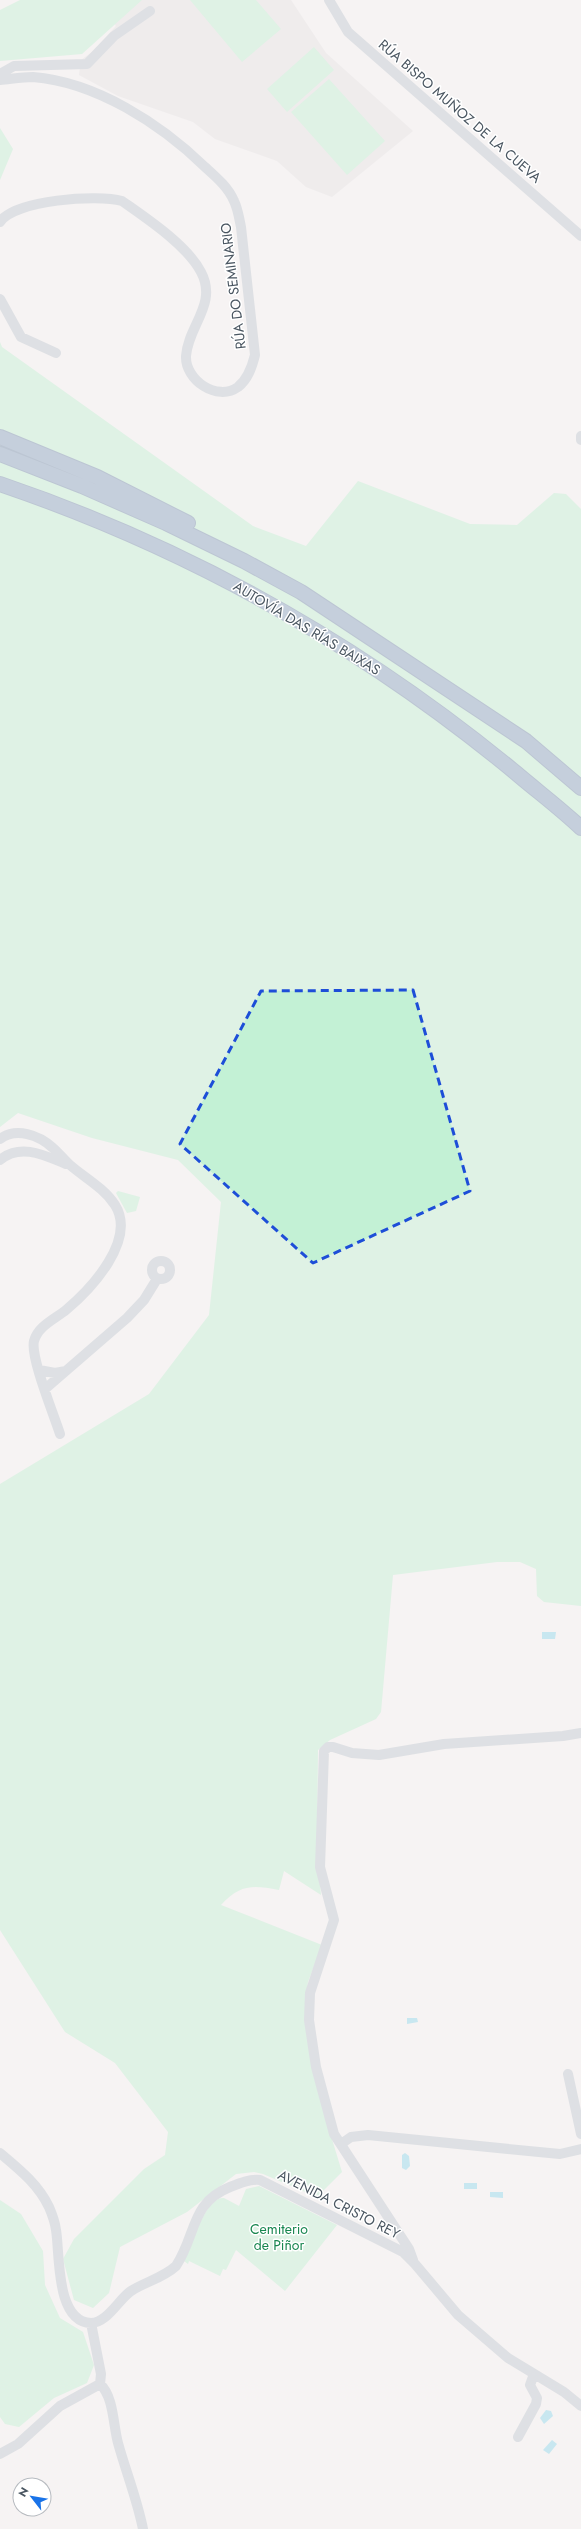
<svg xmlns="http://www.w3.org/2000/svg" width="581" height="2529" viewBox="0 0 581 2529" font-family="Jost,sans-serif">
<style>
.education{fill:#e6e4e5}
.green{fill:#c3f1d5}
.water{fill:#90daee}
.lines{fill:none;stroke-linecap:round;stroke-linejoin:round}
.highway-casing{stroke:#7690ad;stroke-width:16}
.minor{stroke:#c1cad2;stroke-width:10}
.highway{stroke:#8ba5c1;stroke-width:14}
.marked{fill:none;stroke:#1d4ed8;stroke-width:3;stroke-dasharray:8 5;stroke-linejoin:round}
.labels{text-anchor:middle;stroke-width:3;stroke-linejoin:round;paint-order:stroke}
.street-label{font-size:14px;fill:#4a5661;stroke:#fff}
.park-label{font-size:14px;fill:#17864f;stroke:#fff}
</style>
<rect width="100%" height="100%" fill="#f5f3f3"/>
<path class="education" d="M136,0h155l35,53 87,78 -81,66 -26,-10 -29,-26 -62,-22 -22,-17 -75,-26 -39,-21 2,-15 11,-8 24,-26 -5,-7z"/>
<path class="green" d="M20,0h122l-60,54 -82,7v-51z
M190,0h66l25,29 -39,33z
M314,47l20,23 -47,42 -20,-23z
M329,79l56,62 -38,34 -56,-63z
M0,128l13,21 -13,31z
M0,342l2,5 251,179 53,20 52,-65 112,43 47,1 37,-32 12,1 15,15v1097l-37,-4 -7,-6 -1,-27 -16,-7h-23l-104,13 -12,137 -5,7 -46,21 -12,10 -1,104 4,41 -37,-24 -5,19c-26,-5 -39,-6 -58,15l101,40 -14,37 -2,14 25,140 11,36 -25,25 -54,-23 -9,-2 -18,2 -49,38 -67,35 -11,46 -16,15 -19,-8 -11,-41 11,-20 70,-70 21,-14 3,-23 -53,-69 -50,-31 -65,-102v-446l149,-90 60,-79 12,-113 -43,-42 -86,-22 -74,-25 -18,14z
M118,1191l22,6 -4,14 -9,2 -11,-20z
M259,2186l78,39 -52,66 -49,-41 -10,20 -3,-1 -3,7 -31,-15 -1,3 -4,-3c6,-13 22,-66 40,-63l15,8 7,-17z
M0,2200l21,14 22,37 2,34 15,33 23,14 11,33 -7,18 -33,15 -35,29 -14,-3 -5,-7z"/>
<path class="water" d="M542,1632h14l-1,7h-13z
M407,2018h10l1,4 -11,2z
M405,2153l4,3 1,10 -4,4 -4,-2v-13z
M464,2183h13v6h-13z
M490,2192h13v6l-13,-1z
M546,2410l5,1 2,5 -9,8 -4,-6z
M552,2440l5,4 -8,10 -6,-4z"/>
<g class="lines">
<g class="highway-casing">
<path id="highway" d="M0,437l97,40 91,46
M0,454l82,32 84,37 78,38 57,31 225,149 55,47
M0,484c191,65 360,160 516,289 21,18 44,35 65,55"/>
</g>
<path class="minor" d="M329,0l19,32 233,204
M0,74l14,-8 73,-2 27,-28 36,-25
M0,80c11,-1 22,-3 33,-3 63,5 128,47 172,90 11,10 23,20 29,34 4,8 5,17 7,26l14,128c-3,12 -7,24 -17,32 -21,15 -53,-7 -52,-31 2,-30 32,-52 15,-84 -14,-27 -55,-54 -79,-71 -24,-7 -108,-1 -122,21
M0,299l21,38 35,16
M581,436v4
M0,1139c16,-12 39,-4 53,9 6,5 11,12 17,17 15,13 34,23 45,40 22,35 -24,84 -49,105 -11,9 -28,16 -32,31 -4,16 20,74 26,93
M0,1160c20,-17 44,-5 66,4
M152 1270a9 9 0 1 1 18 0a9 9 0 1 1-18 0Z
M39,1370l16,3 11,-2
M45,1389l82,-71 17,-18 13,-21
M568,2074l13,60
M341,2144l10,-7 17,-2 171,17 21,2 21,-5
M0,2153c19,16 38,31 49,54 3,7 6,15 7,23 4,22 -1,92 35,93 16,0 28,-24 40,-32 14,-9 32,-13 45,-25 21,-32 14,-63 54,-79 10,-4 20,-8 30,-7l143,72 12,12 43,51 50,43 56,34 17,14
M413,2260l-4,-11 -75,-115 -18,-67 -7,-47 1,-27 24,-73 -14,-53 4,-116 4,-4h5l19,6 27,2 65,-11 119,-8 18,-3
M100,2384c14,13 13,41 18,59 8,29 19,56 25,86
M518,2437l18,-33 1,-6 -7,-13 4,-11
M0,2454l18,-10 42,-38 40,-22 1,-10 -10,-51"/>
<use href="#highway" class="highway"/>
</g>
<path d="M0 0H581V2529H0ZM413,990l57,201 -157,72 -133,-119 81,-153z" fill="#f5f3f3" fill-opacity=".55" fill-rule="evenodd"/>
<path class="marked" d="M413,990l57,201 -157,72 -133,-119 81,-153z"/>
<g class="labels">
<g class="street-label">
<text transform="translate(460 111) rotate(41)" y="5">RÚA BISPO MUÑOZ DE LA CUEVA</text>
<text transform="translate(233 286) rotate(-97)" y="5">RÚA DO SEMINARIO</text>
<text transform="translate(307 628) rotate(31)" y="5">AUTOVÍA DAS RÍAS BAIXAS</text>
<text transform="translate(339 2204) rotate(27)" y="5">AVENIDA CRISTO REY</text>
</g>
<g class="park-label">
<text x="279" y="2234">Cemiterio<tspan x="279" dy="16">de Piñor</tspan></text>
</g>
</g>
<g transform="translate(32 2497) rotate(301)"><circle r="19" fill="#ffffff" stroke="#b7bbc0"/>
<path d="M0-3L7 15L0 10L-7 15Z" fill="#1a73e8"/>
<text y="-6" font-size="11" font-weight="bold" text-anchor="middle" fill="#4a5661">N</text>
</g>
</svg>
